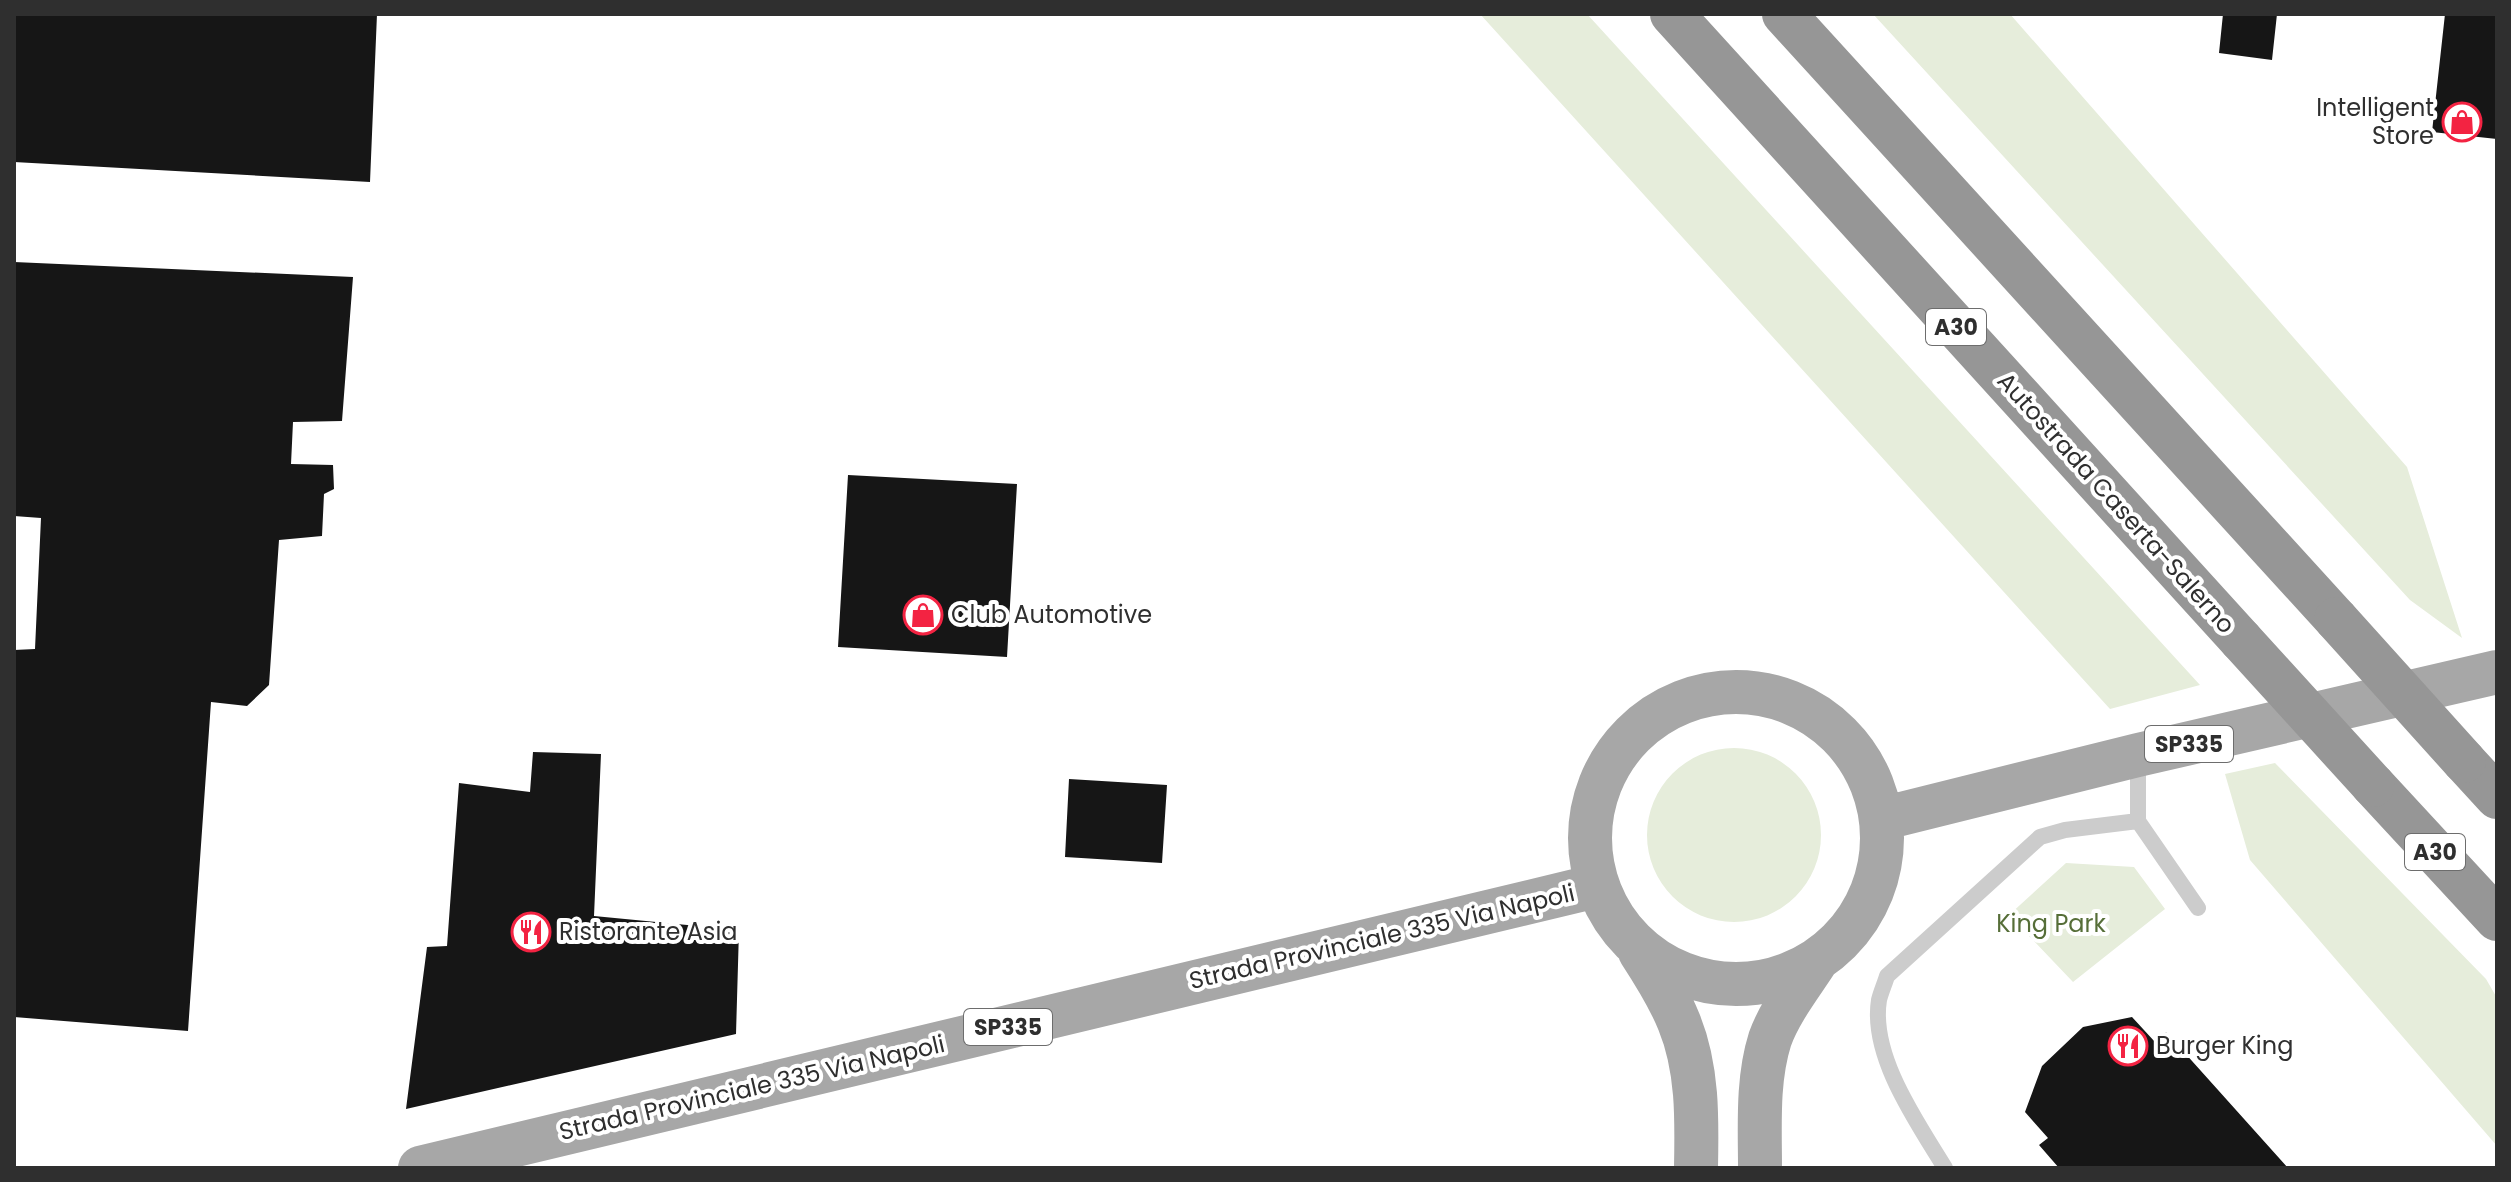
<svg xmlns="http://www.w3.org/2000/svg" width="2511" height="1182" viewBox="0 0 2511 1182" font-family="Poppins,sans-serif">
<style>
.green{fill:#e6eddb}
.building{fill:#161616}
.lines{fill:none;stroke-linecap:round;stroke-linejoin:round}
.lane{stroke:#ccc;stroke-width:16}
.primary{stroke:#a7a7a7;stroke-width:44}
.highway{stroke:#969696;stroke-width:44}
.highway-bridge{stroke:#969696;stroke-width:44}
.labels{text-anchor:middle;stroke-width:8;stroke-linejoin:round;paint-order:stroke}
.shield{fill:#fff;stroke:#6d6d6d;stroke-width:2}
.shield-label{font-size:22px;font-weight:bold;fill:#2f2f2f}
.poi-label{font-size:24px;fill:#2f2f2f;stroke:#fff;text-anchor:start}
.street-label{font-size:24px;fill:#2f2f2f;stroke:#fff}
.park-label{font-size:24px;fill:#566e38;stroke:#fff}
</style>
<rect width="100%" height="100%" fill="#fff"/>
<path class="green" d="M1480,14h107l613,671 -90,24z
M1873,14h137l397,453 55,171 -52,-38z
M1647 835a87 87 0 1 1 174 0a87 87 0 1 1-174 0Z
M2275,763l211,216 11,19v148l-247,-286 -25,-86z
M2066,863l68,4 31,42 -92,73 -64,-67z"/>
<path class="building" d="M14,14h363l-7,168 -356,-20z
M2223,14h54l-5,46 -53,-7z
M2445,14h52v125l-65,-7z
M14,262l339,15 -11,144 -49,1 -2,42 42,1 1,24 -10,5 -2,42 -43,4 -10,145 -22,21 -36,-4 -23,329 -174,-14v-367l21,-1 6,-131 -27,-2z
M848,475l169,9 -10,173 -169,-10z
M533,752l68,2 -7,162 145,14 -3,104 -330,75 21,-162 20,-1 12,-163 71,9z
M1069,779l98,6 -5,78 -97,-6z
M2132,1017l23,25 11,-10 122,136h-229l-20,-23 9,-7 -23,-26 17,-46 41,-39z"/>
<g class="lines">
<path class="lane" d="M2138,756v65l60,87
M1945,1168c-28,-46 -75,-112 -66,-168 2,-8 6,-17 8,-24l153,-139 25,-7 73,-9"/>
<path class="primary" d="M1590 838a146 146 0 1 1 292 0a146 146 0 1 1-292 0Z
M1881,819l257,-64 359,-83
M1640,952c15,23 29,45 39,70 19,46 18,97 17,146
M420,1168l1176,-282
M1760,1168c0,-42 -3,-88 10,-129 10,-28 31,-54 47,-79"/>
<path class="highway" d="M1672,14l569,626
M1784,14l552,605
M2464,761l33,36
M2373,785l124,134"/>
<path class="highway-bridge" d="M2336,619l128,142
M2241,640l132,145"/>
</g>
<defs>
<g id="shop-ring" transform="scale(2)"><circle r="9.5" fill="#fff" stroke="#f32342" stroke-width="1.5"/><path d="M-5-2.5h2.3a2.7 3.5 0 0 1 5.4 0H5L5.5 6h-11ZM-1.5-2.5h3a1.5 2.3 0 0 0-3 0Z" fill="#f32342"/></g>
<g id="restaurant-ring" transform="scale(2)"><circle r="9.5" fill="#fff" stroke="#f32342" stroke-width="1.5"/><path d="M-5-6h1v4h1v-4h1v4h1v-4h1v5L-1.5 .5V6h-2V.5L-5-1ZM5-6V6H3V1.5H1.5Q1.5-4 5-6Z" fill="#f32342"/></g>
</defs>
<g fill-rule="evenodd">
<use href="#shop-ring" x="2462" y="122"/>
<use href="#shop-ring" x="923" y="615"/>
<use href="#restaurant-ring" x="531" y="932"/>
<use href="#restaurant-ring" x="2128" y="1046"/>
</g>
<g class="labels">
<g class="shield">
<rect x="1926" y="309" width="60" height="36" rx="6"/>
<rect x="2145" y="726" width="88" height="36" rx="6"/>
<rect x="2405" y="834" width="60" height="36" rx="6"/>
<rect x="964" y="1009" width="88" height="36" rx="6"/>
</g>
<g class="shield-label">
<text x="1956" y="335">A30</text>
<text x="2189" y="752">SP335</text>
<text x="2435" y="860">A30</text>
<text x="1008" y="1035">SP335</text>
</g>
<g class="poi-label">
<text x="2434" y="116" text-anchor="end">Intelligent<tspan x="2434" dy="28">Store</tspan></text>
<text x="951" y="623">Club Automotive</text>
<text x="559" y="940">Ristorante Asia</text>
<text x="2156" y="1054">Burger King</text>
</g>
<g class="street-label">
<text transform="translate(2116 503) rotate(48)" y="8">Autostrada Caserta-Salerno</text>
<text transform="translate(1382 937) rotate(-13)" y="8">Strada Provinciale 335 Via Napoli</text>
<text transform="translate(752 1088) rotate(-13)" y="8">Strada Provinciale 335 Via Napoli</text>
</g>
<g class="park-label">
<text x="2051" y="932">King Park</text>
</g>
</g>
<rect width="2511" height="1182" fill="none" stroke="#2f2f2f" stroke-width="32"/>
</svg>
